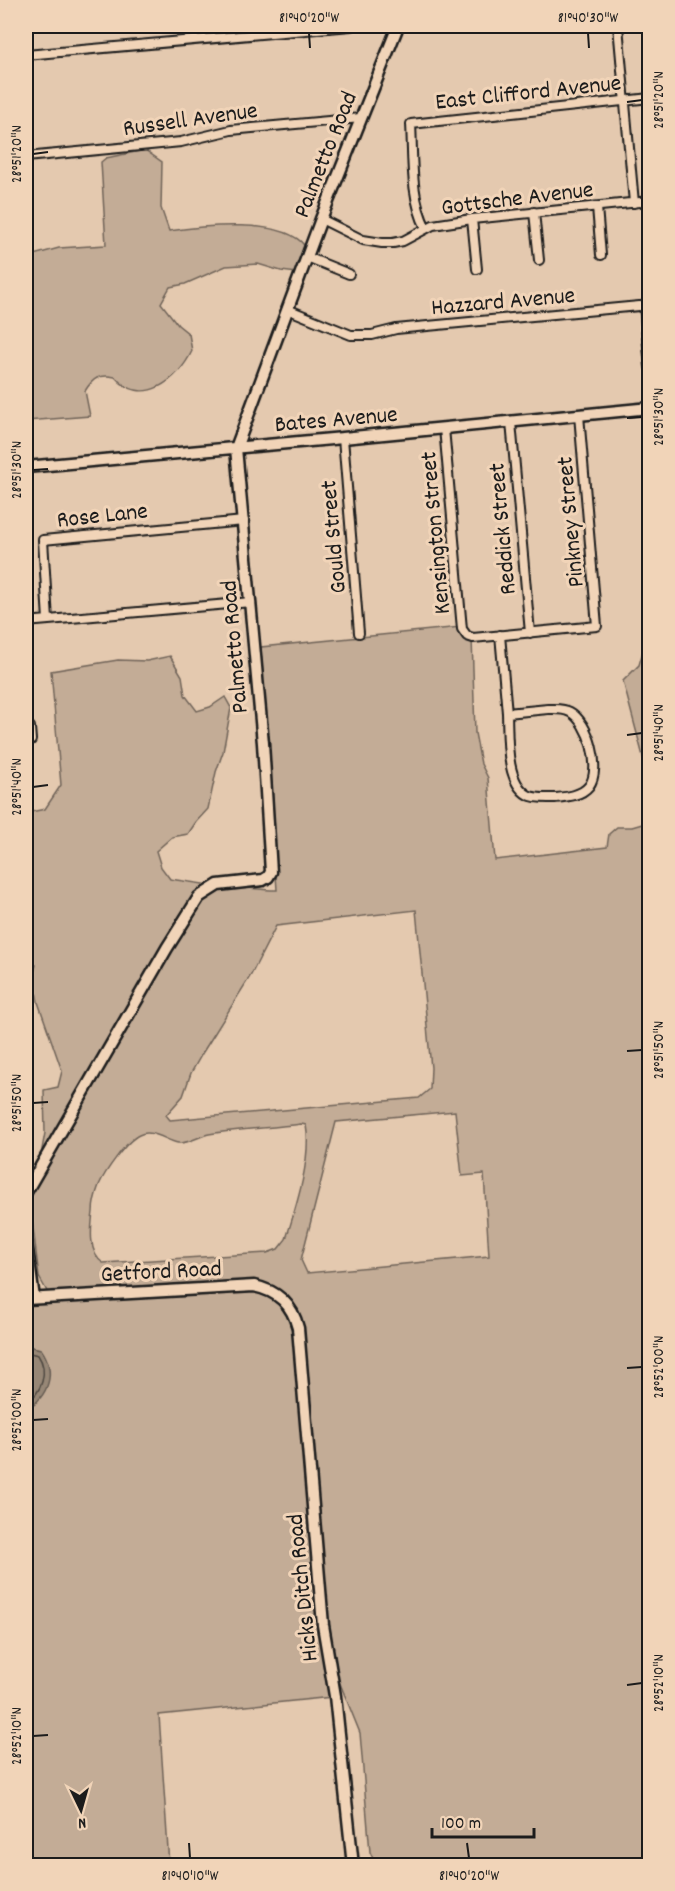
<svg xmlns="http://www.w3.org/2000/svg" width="675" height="1891" viewBox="0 0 675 1891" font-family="Dekko,sans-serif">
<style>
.green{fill:#c3ac96;stroke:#706459;stroke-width:1.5;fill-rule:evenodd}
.water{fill:#978776;stroke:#665c52;stroke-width:1.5}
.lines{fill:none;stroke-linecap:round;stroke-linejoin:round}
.shore{stroke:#4d4740;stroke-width:1.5}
.street-casing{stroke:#1c1c1c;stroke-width:12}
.secondary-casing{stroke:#1c1c1c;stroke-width:15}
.street{stroke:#f1d4b8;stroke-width:8}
.secondary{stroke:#f1d4b8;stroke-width:10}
.ticks{fill:none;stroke:#1c1c1c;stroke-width:2}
.labels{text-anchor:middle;stroke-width:6;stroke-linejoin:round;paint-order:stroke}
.street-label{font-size:24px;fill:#1c1c1c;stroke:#f1d4b8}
.neatline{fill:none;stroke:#1c1c1c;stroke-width:2}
.ticks-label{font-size:15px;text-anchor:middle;fill:#1c1c1c}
</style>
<rect width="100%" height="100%" fill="#e4c9af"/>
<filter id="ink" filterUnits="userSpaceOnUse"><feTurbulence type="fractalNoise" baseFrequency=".0167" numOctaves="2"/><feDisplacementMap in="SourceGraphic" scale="12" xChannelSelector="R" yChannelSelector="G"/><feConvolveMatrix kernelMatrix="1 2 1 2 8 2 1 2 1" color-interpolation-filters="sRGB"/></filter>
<g filter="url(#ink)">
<path class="green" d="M145,150l17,12 -1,46 8,23c32,-5 114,-14 136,15l-8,27 -16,-2 -23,-7 -32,2 -41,18 -15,3 -9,16 17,22 11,9 3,17c-14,30 -50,57 -77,26 -16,-3 -22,1 -30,14l5,25 -64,5v-164l33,-9 47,-3 -5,-83 5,-4z
M649,615h1l-1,197 -4,-48 -22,-83 16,-16 7,-24 -3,-13z
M461,627l11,11 3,95 6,31 7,14 7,82 112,-13 2,-13 8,-7h15l17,-5v1043h-273l-6,-13 -10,-119 -25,-62 -4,-14 -30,-329c-15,-28 -13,-38 -47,-46l-206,11 -9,-16 -10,-83 3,-8 169,-286c6,-3 12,-8 17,-10 15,-7 42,1 59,0l-16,-243zM416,910l15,158 -1,21 -11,9 -249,22 -4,-5 17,-19 8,-23 12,-21 48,-77 25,-49zM455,1111l7,65 22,-2 5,82 -182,17 -6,-13 35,-138zM301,1124l5,1c6,33 -10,82 -20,114l-8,10 -11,4 -164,10c-15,-10 -12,-35 -10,-51 0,-9 3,-19 6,-27 6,-13 27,-44 40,-50 13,-7 27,6 39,8 10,1 21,-7 31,-9 30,-5 61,-6 92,-10z
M170,656l12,20 3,19 12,16 13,-4 15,-10 6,11 -8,44 -7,20 -8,37 -12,13 -8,12 -16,3 -16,14 5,16 9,12 40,6 -169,270 4,-22 -1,-43 14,-3 4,-16 -24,-69 -5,-26 3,-11h-10v-152l19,-4 16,-24 -10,-114 67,-11 29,1z
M254,1290l25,10 13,19 40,378 -173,18 10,150h-143v-455l9,-6 6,-55 -15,-3v-43z"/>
<path class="water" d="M26,1346l15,3c16,23 8,47 -15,61z"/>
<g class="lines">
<path class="shore" d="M26,1352l12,3c11,16 4,38 -12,48"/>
<g class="street-casing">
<path id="street" d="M618,26l16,177
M26,55l325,-29
M26,157l155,-15 50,-12 130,-12
M597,207l4,48
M534,212l5,48
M321,219l42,21 19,3h11l10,-2 30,-16 39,-6 178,-18
M472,219l5,50
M426,228c-16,-31 -13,-71 -15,-104l239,-26
M307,257l42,17
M644,305l6,62
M287,309l64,26h21l24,-6 254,-24
M647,408l3,23
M511,422l19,211
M444,428l18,201 5,7 6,2 124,-12 -18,-211
M343,438l16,195
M48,620l-5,-80 201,-19
M26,622l225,-20
M500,635l7,78
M548,709c7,0 15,-1 22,3 19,10 32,57 19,74 -8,10 -23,11 -34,12 -9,0 -19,1 -27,-3 -23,-13 -20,-59 -21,-82z
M26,727h4l1,13"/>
</g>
<g class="secondary-casing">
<path id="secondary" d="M26,467l317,-29 307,-30
M26,1192l141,-244 32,-51 19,-12 45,-5 5,-3 3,-5 -8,-129 -27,-295 85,-229 77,-193
M26,1242l8,56
M26,1299l228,-13c24,5 38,18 44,42l25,297 12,71 18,170"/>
</g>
<use href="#street" class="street"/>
<use href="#secondary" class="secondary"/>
</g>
</g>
<path class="ticks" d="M309,33l1,15M588,33l1,15M627,102l15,-2M33,154l15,-2M627,418l15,-1M33,470l15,-1M627,735l15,-2M33,787l15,-2M627,1051l15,-1M33,1103l15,-1M627,1368l15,-1M33,1420l15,-1M627,1685l15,-2M33,1736l15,-1M189,1843l1,15M467,1843l2,15"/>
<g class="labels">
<g class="street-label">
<text transform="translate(528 91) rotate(-6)" y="8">East Clifford Avenue</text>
<text transform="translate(190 118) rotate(-8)" y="8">Russell Avenue</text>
<text transform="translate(324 154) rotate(-68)" y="8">Palmetto Road</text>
<text transform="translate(517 197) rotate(-7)" y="8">Gottsche Avenue</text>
<text transform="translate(503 300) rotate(-5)" y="8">Hazzard Avenue</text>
<text transform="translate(336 418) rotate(-5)" y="8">Bates Avenue</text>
<text transform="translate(102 514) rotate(-6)" y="8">Rose Lane</text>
<text transform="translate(569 522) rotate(-95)" y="8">Pinkney Street</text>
<text transform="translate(501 529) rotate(-95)" y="8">Reddick Street</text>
<text transform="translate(434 533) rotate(-95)" y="8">Kensington Street</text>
<text transform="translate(332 537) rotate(-95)" y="8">Gould Street</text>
<text transform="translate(233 647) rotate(-95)" y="8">Palmetto Road</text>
<text transform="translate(161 1270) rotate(-3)" y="8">Getford Road</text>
<text transform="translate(301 1588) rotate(-96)" y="8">Hicks Ditch Road</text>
</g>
</g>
<rect width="675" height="1891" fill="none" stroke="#f1d4b8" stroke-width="66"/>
<g transform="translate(81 1810) rotate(175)" stroke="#f1d4b8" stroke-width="4.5" paint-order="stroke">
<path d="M0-4.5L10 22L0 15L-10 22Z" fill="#1c1c1c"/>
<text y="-9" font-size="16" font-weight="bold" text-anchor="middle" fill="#1c1c1c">N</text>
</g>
<path d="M432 1828v9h102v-9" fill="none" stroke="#1c1c1c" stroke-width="3"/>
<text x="441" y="1828" font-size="18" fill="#1c1c1c" stroke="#f1d4b8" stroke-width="4.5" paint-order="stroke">100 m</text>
<rect x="33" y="33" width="609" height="1825" class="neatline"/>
<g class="ticks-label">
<text x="309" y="22">81°40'20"W</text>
<text x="588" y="22">81°40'30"W</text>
<text transform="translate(658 100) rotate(-90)" y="5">28°51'20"N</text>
<text transform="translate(16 154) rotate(-90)" y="5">28°51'20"N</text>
<text transform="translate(658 417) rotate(-90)" y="5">28°51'30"N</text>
<text transform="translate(16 470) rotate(-90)" y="5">28°51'30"N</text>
<text transform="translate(658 733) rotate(-90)" y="5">28°51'40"N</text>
<text transform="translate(16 787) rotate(-90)" y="5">28°51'40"N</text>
<text transform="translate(658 1050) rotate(-90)" y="5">28°51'50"N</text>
<text transform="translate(16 1103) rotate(-90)" y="5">28°51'50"N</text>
<text transform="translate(658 1367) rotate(-90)" y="5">28°52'00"N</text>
<text transform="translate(16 1420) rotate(-90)" y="5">28°52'00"N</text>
<text transform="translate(658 1683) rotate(-90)" y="5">28°52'10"N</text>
<text transform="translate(16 1736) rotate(-90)" y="5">28°52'10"N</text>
<text x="190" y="1880">81°40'10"W</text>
<text x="469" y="1880">81°40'20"W</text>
</g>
</svg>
